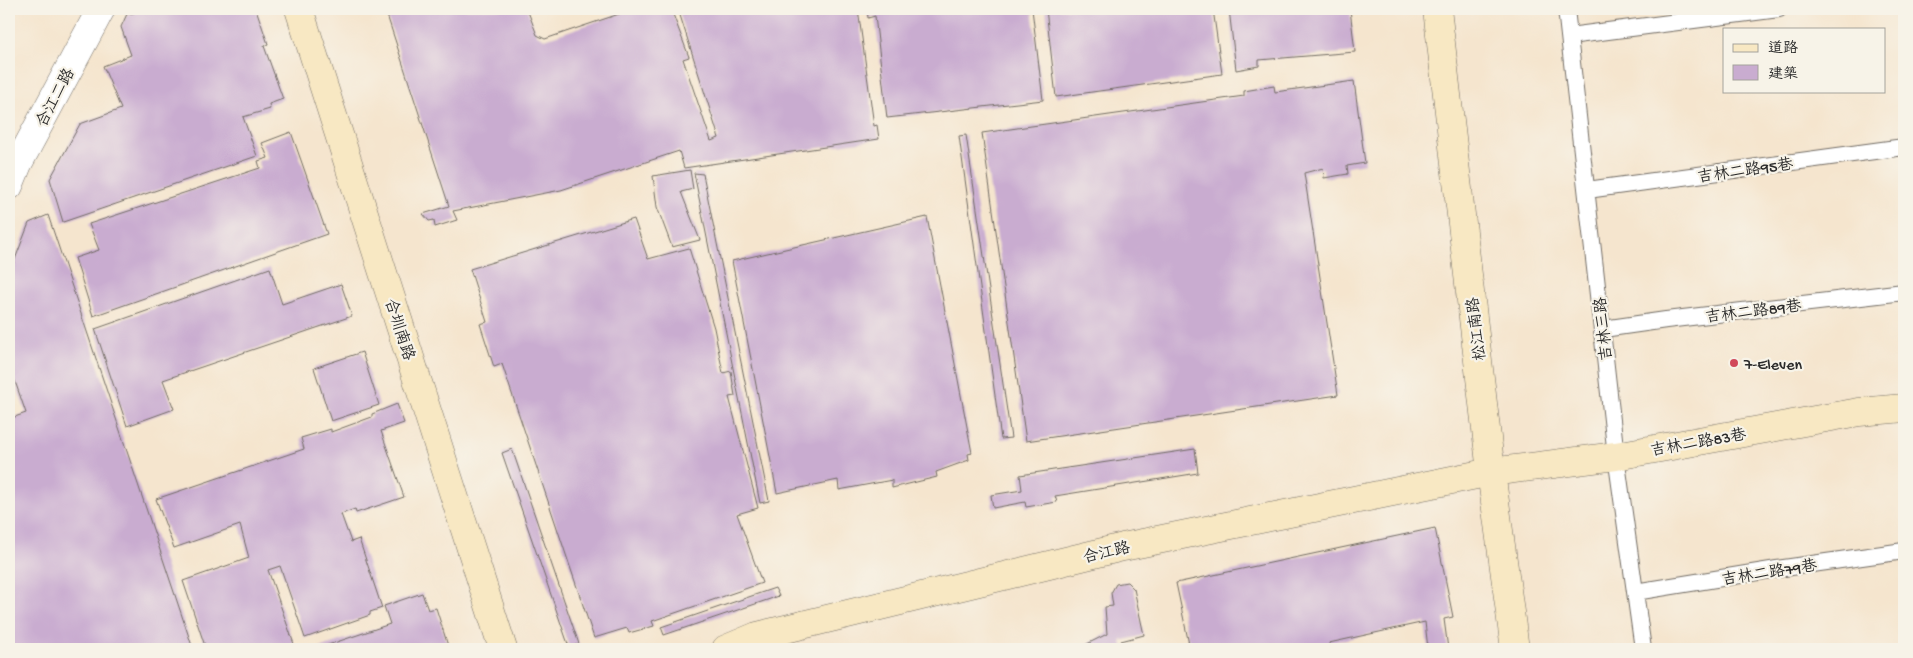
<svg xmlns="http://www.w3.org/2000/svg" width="1913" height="658" viewBox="0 0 1913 658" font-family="'Gochi Hand','LXGW WenKai TC',sans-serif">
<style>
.building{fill:#c9acd0}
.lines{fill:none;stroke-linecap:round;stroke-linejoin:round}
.lane-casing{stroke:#726c64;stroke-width:18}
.street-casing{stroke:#726c64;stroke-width:29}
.secondary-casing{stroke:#726c64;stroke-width:29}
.lane{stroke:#fff;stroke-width:16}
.street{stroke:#fff;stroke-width:28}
.secondary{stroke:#f8e8c3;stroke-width:28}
.poi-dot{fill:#d1495b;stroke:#f7f3e8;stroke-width:2}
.labels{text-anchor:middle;stroke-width:4.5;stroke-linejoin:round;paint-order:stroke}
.street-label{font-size:16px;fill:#2b2b2b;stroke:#f7f3e8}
.poi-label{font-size:16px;fill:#2b2b2b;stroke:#f7f3e8;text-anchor:start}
</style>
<rect width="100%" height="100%" fill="#f7f3e8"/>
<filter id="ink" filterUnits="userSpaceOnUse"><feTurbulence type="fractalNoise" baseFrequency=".02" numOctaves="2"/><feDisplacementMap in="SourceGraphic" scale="10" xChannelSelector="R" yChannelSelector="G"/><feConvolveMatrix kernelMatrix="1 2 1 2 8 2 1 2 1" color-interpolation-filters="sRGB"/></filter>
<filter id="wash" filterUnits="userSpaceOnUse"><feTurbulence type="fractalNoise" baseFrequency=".0096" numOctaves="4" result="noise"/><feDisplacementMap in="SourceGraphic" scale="20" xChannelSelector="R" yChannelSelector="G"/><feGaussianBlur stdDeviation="1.12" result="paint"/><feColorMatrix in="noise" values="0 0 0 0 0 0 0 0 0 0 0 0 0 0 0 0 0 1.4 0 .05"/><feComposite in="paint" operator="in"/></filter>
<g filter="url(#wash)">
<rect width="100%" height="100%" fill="#f5e5ce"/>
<g id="blocks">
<path class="building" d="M140,9h116l12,35 -4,2 19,53 -14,5 1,5 -27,8 14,39 -194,66 -13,-43 30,-55 41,-15 -18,-43 28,-11 -10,-28 6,-13 11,-2z
M395,9h132l10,26 8,4 89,-30h37l18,48 -6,2 28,82 8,-3 -41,-129h180l16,117 3,-1 2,14 -195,29 -5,-17 -118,39 -108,21 4,9 -22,7 -1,-7 -5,1 -6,-7 26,-8 -63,-194z
M867,9h165l11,91 -156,18 -12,-102 -7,2z
M1046,9h167l9,65 -166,23z
M1229,9h121l5,43 -96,8v6l-23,4z
M1354,81l11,82 -18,3 1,8 -24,4 -1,-10 -19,5 34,222 -312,46 -44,-308 262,-37v-5l30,-5 1,6z
M291,132l36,102 -234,82 -18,-58 24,-8 -10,-26 171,-56 -2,-7 10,-3 -6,-15z
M966,135l45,303 -10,1 -42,-303z
M690,170l3,19 -12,3 19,48 -28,7 -15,-40 -4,-31z
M694,173l9,1 66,327 -9,2z
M48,215l145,434h-184v-230l17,-6 -17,-49v-89l20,-52z
M927,217l45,236 -4,1 1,6 -33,12 1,5 -45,11v-8l-53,10 -1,-10 -61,13 -45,-232z
M634,219l14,40 41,-11 25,80 9,45 8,-2 4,25 -6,1 29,111 -21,6 25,69 -110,38 2,5 -25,7 -2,-5 -33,10 -92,-274 -8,3 -14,-43 7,-2 -17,-53z
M270,268l12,36 59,-20 11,32 -189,64 11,29 -47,17 -32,-97z
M362,352l17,53 -48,16 -17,-53z
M397,404l7,19 -23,8 23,66 -48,16 -1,-4 -14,5 10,28 8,-3 23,69 -12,4v3l-65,23 -25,-72 -12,4 27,77 -7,2h-82l-23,-68 66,-23 -9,-33 -66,23 -18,-49 148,-50 -3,-11 30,-9v3l41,-15v-3z
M512,449l67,195 -10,3 -67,-194z
M1195,449l3,24 -143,23 2,6 -31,5 -1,-5 -32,6 -2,-13 31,-5 -2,-15z
M1435,528l18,89 -9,2 4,30h-20l-3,-27 -96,21 1,6h-140l-14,-66z
M1127,582l7,7 10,46 -23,6 4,8h-48l30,-15 -2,-27 8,-1 -2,-13 5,-9z
M775,588l4,8 -115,39 -3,-8z
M422,593l6,17 8,-2 13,41h-133l74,-25 -6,-18z"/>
</g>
</g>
<g filter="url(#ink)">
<use href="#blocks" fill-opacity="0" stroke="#726c64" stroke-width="1"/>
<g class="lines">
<g class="lane-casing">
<path id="lane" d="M1566,9l50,447 27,193
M1569,36l210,-27
M1587,190l317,-43
M1603,329l63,-9 238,-28
M1635,592l142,-23 127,-18"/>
</g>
<g class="street-casing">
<path id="street" d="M9,186l9,-22 83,-155"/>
</g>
<g class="secondary-casing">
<path id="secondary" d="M299,9l204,640
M1437,9l54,463 24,177
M726,649l31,-13 366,-89 368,-75 125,-16 243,-44 45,-4"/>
</g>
<use href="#lane" class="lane"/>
<use href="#street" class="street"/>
<use href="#secondary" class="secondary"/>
</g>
</g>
<circle class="poi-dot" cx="1734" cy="363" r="5"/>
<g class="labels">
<g class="street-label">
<text transform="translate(54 97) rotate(-62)" y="6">合江二路</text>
<text transform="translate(1745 169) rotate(-8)" y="6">吉林二路95巷</text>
<text transform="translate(1753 310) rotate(-7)" y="6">吉林二路89巷</text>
<text transform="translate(401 329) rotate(72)" y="6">合圳南路</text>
<text transform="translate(1475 329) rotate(-97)" y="6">松江南路</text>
<text transform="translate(1602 329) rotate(-96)" y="6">吉林三路</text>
<text transform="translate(1698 441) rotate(-10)" y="6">吉林二路83巷</text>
<text transform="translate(1106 551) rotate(-13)" y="6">合江路</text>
<text transform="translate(1769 571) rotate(-9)" y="6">吉林二路79巷</text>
</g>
<g class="poi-label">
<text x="1744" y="369">7-Eleven</text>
</g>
</g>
<rect width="1913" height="658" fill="none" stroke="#f7f3e8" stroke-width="30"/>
<rect x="1723" y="28" width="162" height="65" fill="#f7f3e8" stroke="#a5a39c"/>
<rect x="1733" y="44" width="25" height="8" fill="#f8e8c3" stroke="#a5a39c"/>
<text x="1768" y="52" font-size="15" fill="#2b2b2b">道路</text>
<rect x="1733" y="65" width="25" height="15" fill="#c9acd0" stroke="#a5a39c"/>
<text x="1768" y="78" font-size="15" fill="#2b2b2b">建築</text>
</svg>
